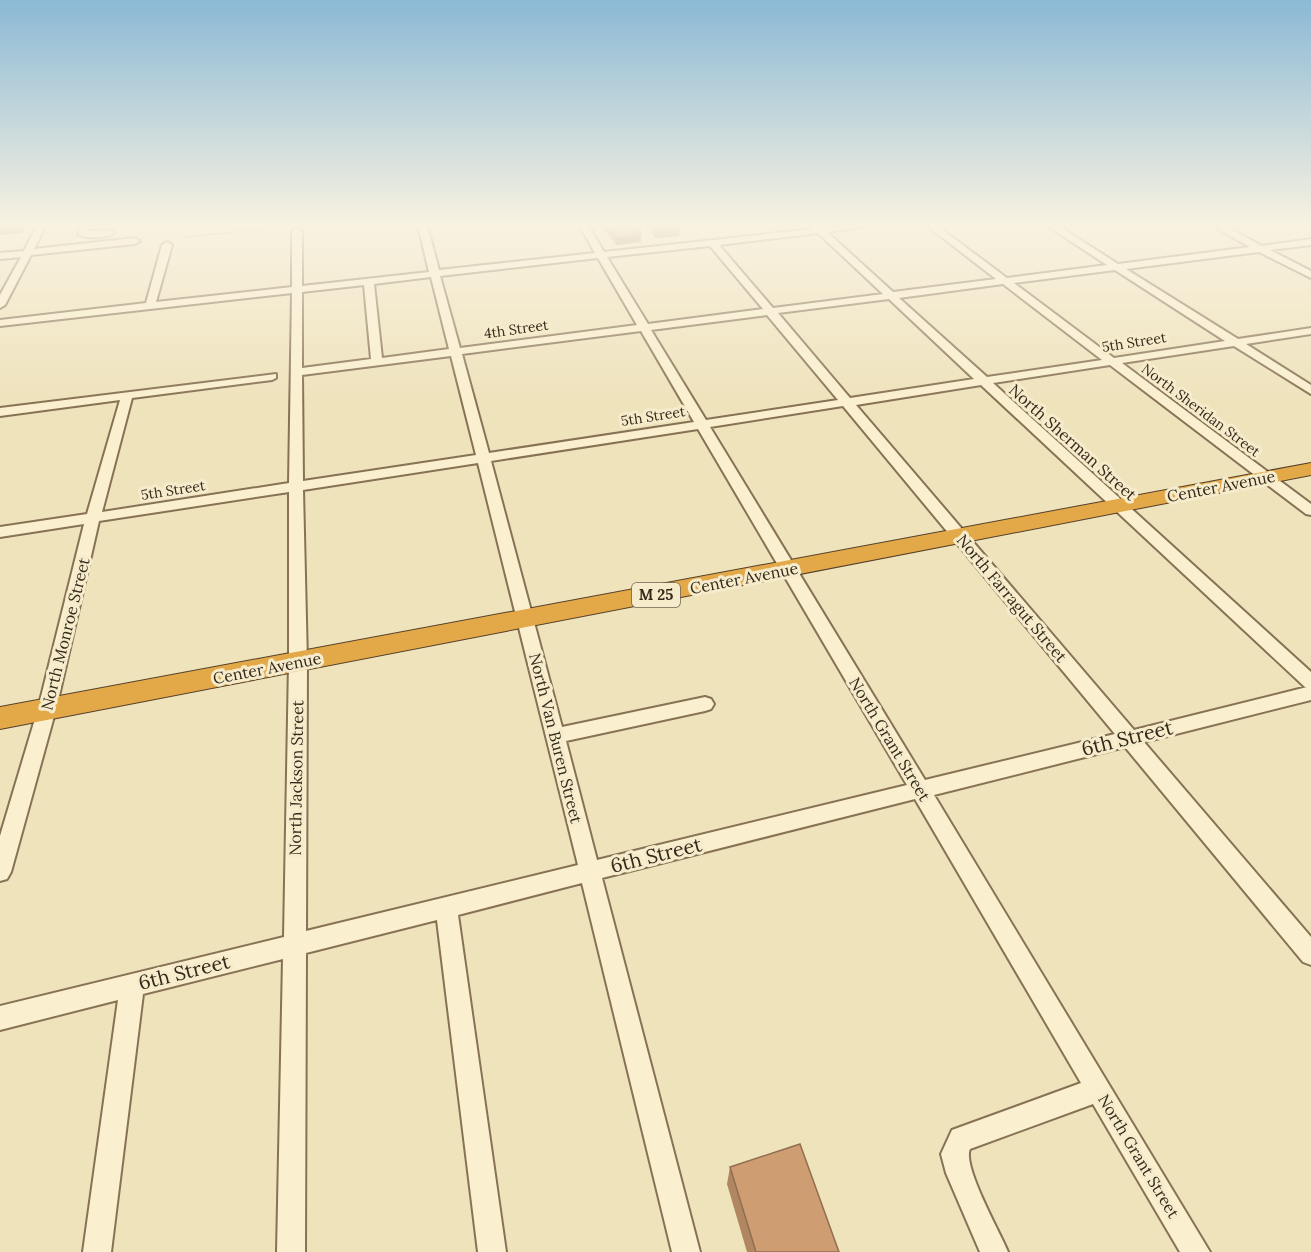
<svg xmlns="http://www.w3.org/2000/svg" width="1311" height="1252" viewBox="0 0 1311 1252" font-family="Lora,serif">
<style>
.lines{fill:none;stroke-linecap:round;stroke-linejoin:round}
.minor-casing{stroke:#877255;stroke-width:4}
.highway-casing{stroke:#54402a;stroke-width:2}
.path{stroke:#877255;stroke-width:1.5;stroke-dasharray:3 1.5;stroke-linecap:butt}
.minor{fill:#faefcf;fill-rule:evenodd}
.highway{fill:#e3a848;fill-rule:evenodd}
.wall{fill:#b18761}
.shaded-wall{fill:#906e4f}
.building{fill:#ce9d71;stroke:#906e4f;stroke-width:1.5}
.labels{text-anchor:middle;stroke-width:6;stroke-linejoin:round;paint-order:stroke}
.far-street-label{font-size:14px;fill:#35291b;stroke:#f6eccc}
.shield{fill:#f6eccc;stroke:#6f6450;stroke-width:1.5}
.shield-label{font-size:15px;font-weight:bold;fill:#35291b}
.street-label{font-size:16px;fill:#35291b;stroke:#f6eccc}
.near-street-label{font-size:20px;fill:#35291b;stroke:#f6eccc}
</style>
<rect width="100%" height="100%" fill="#efe3bc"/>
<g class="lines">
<g class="minor-casing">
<path id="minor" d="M37,225h9l-12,24 101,-11 5,3 -5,3 -104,11 -26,50 -5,3v-13l21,-38 -21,2v-6l24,-2z
M80,225h9l-1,6 21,-1 5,3c-8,5 -28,6 -36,1z
M418,225h9l12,45 156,-17 -16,-28h9l16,27 209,-23 -2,-4 11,2 50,-2 -45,7 66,60 103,-13 -70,-54h10l71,53 100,-13 -61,-40h11l61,39 132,-17 -39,-22h12l39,21 49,-7v6l-41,5 41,21v7l-52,-26 -133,17 112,70 73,-11v6l-65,10 65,41v9l-77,-48 -112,17 189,141v11l-5,-1 -196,-149 -117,18 318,289v28l-167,42 167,195v28l-8,-3 -178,-215 -191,48 276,457h-30l-87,-148 -123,45c-8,17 30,83 38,103h-28l-34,-79 -5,-19 11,-24 129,-47 -166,-284 -313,79 98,374h-28l-90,-369 -124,32 48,337h-28l-41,-332 -131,33 -1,299h-28l6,-293 -140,35 -32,258h-28l35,-252 -118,30v-24l284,-69 5,-275v-170l-190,29 -43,188 -45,163 -4,7 -7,2v-45l38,-127 46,-185 -84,13v-10l87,-13 33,-114 -120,16v-8l276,-34v4l-4,2 -140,18 -30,114 187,-29 3,-190 -292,33v-6l146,-17 16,-58 5,-3 5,3 -16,57 136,-15v-56l5,-3 5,3v55l127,-14zM818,233l65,61 -110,14 -54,-63zM710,246l53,63 -115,15 -41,-67zM598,258l39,67 -177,23 -20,-72zM1115,270l110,71 -111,17 -100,-75zM431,277l18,72 -67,9 -8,-74zM1003,284l99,76 -115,17 -88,-79zM364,285l7,74 -69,9v-76zM889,299l85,80 -124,19 -72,-85zM767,315l71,85 -132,20 -55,-90zM641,331l53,91 -205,31 -27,-99zM451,356l25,99 -173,26 -1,-106zM981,385l324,302h2l-173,43 -278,-325zM843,406l272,328 -190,46 -215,-353zM698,429l209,356 -310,75 -31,-119 139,-30 6,-2 3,-5 -3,-5 -6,-2 -143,30 -71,-266zM478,463l100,402 -272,66 1,-269 -4,-172z"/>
</g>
<g class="highway-casing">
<path id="highway" d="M1311,463v12l-1311,254v-22z"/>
</g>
<path class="path" d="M312,227l21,-2
M185,237l92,-9 4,3"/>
<use href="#minor" class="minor"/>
<use href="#highway" class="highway"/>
</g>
<path class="wall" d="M148,225h20l-2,2z
M601,225h38l2,2v15l-25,3z
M646,225h34l-1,11 -24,2z
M730,1167l109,85h-92l-20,-68z"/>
<path class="shaded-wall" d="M19,225h7l-4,8 -22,2v-7z
M680,225l-1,11 -24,2 -1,-10z
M641,235v7l-25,3 -1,-7z"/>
<path class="building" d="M0,225h19l-19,3z
M606,225h33l2,2 -6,1 6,7 -26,3z
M653,225h27l-26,3z
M800,1144l39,108h-83l-26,-85z"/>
<linearGradient id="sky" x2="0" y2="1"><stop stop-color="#8bb9d5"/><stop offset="0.56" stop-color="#f8f2e1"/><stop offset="1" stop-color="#f8f2e1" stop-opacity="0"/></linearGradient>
<rect width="1311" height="401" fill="url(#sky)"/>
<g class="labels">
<g class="far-street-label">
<text transform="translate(516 329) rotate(-8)" y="5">4th Street</text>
<text transform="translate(1134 342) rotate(-9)" y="5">5th Street</text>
<text transform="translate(1201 410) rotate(37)" y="5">North Sheridan Street</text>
<text transform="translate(653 416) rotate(-9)" y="5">5th Street</text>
<text transform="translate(173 490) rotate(-9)" y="5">5th Street</text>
</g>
<rect class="shield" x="632" y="583" width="48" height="24" rx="4.5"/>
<g class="shield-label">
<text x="656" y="600">M 25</text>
</g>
<g class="street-label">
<text transform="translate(1073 442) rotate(42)" y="6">North Sherman Street</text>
<text transform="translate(1221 486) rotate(-11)" y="6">Center Avenue</text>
<text transform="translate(744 578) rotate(-11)" y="6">Center Avenue</text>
<text transform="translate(1012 598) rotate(50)" y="6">North Farragut Street</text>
<text transform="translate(65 634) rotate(-76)" y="6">North Monroe Street</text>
<text transform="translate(267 668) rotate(-11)" y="6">Center Avenue</text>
<text transform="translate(556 738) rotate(76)" y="6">North Van Buren Street</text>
<text transform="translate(890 739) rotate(59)" y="6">North Grant Street</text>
<text transform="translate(296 778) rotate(-89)" y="6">North Jackson Street</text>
<text transform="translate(1139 1156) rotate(59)" y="6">North Grant Street</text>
</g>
<g class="near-street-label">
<text transform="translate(1127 738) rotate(-14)" y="7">6th Street</text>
<text transform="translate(656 855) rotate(-14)" y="7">6th Street</text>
<text transform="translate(184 972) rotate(-14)" y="7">6th Street</text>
</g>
</g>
</svg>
